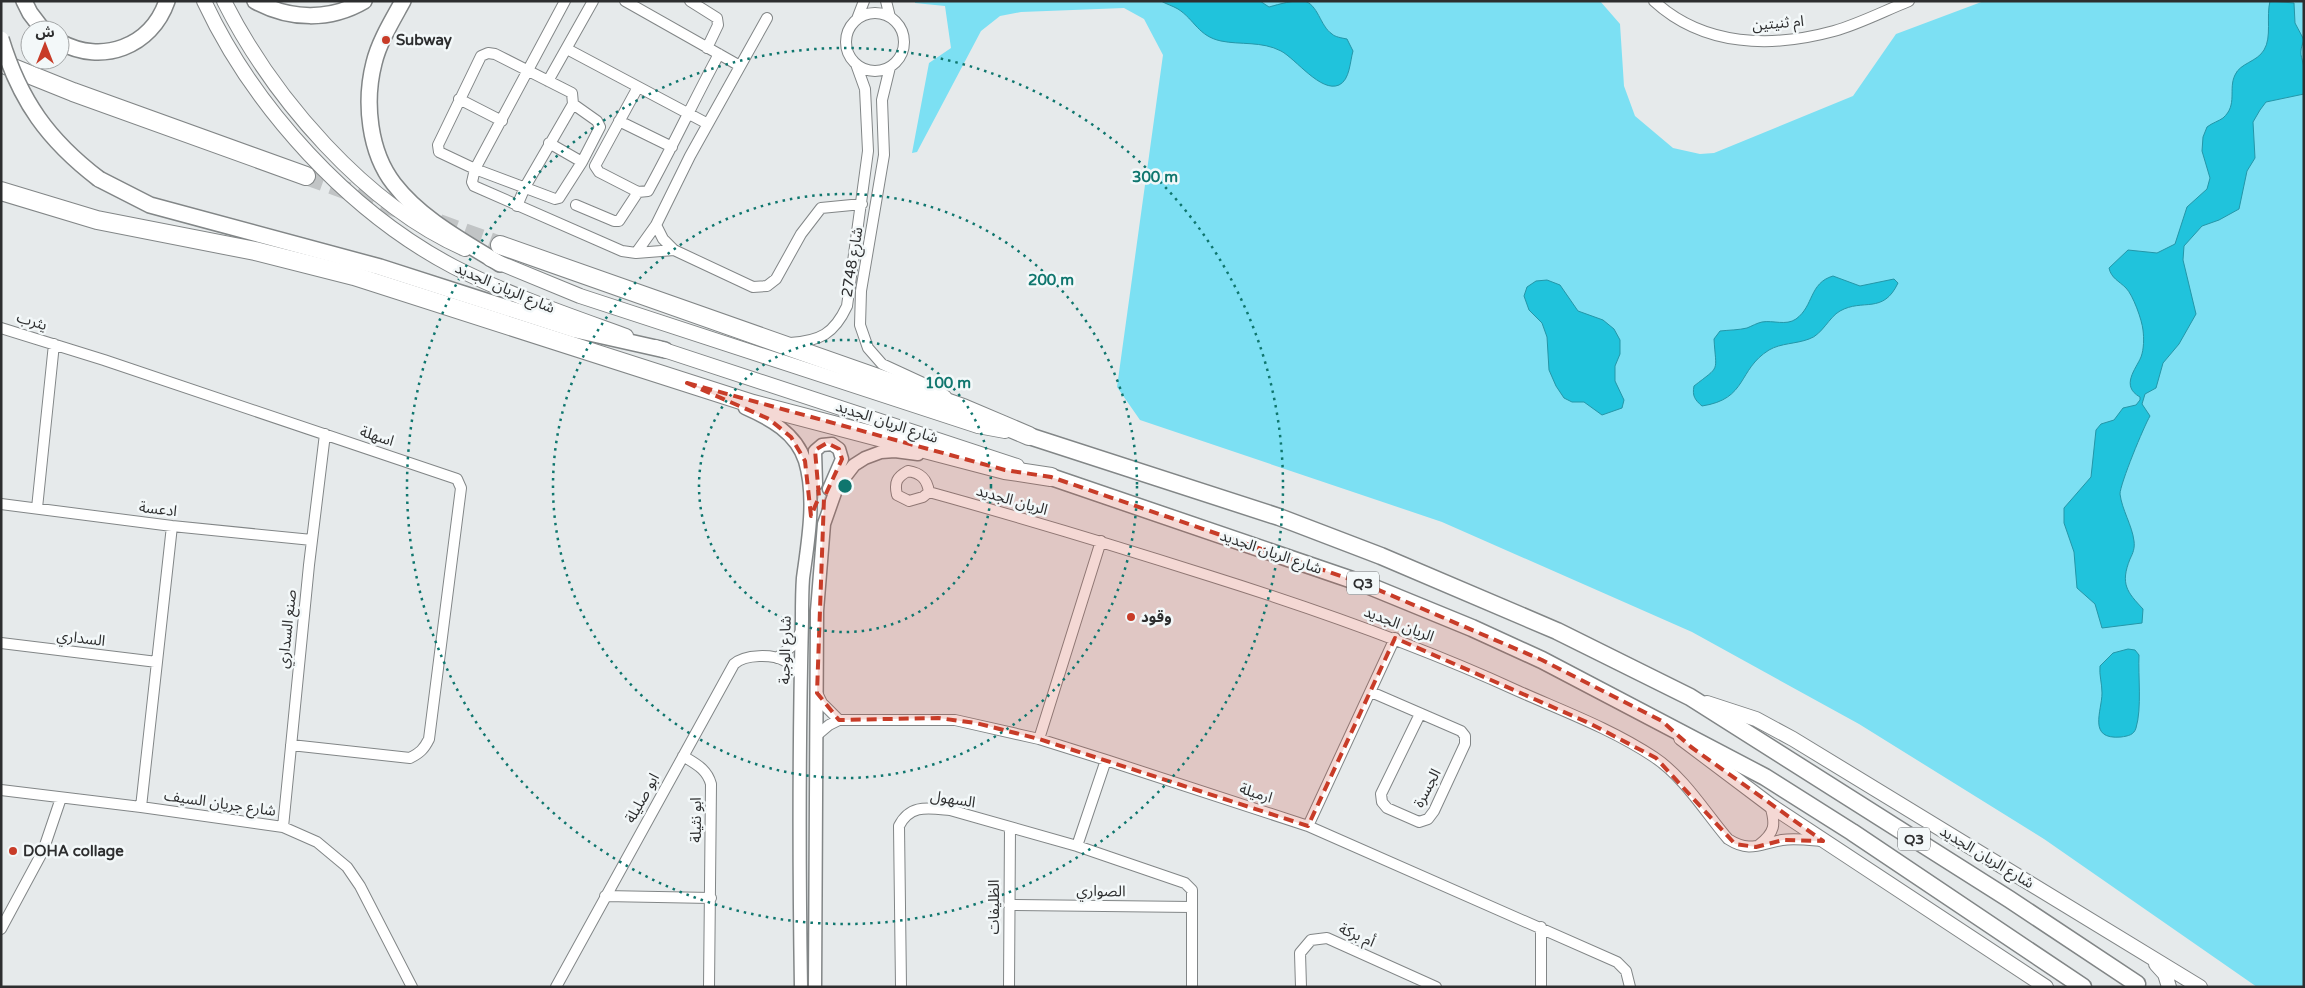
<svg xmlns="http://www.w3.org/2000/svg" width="2305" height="988" viewBox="0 0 2305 988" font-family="'Varela Round','Noto Sans Arabic',sans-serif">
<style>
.green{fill:#7ce0f3}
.water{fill:#20c3dc;stroke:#2496a8}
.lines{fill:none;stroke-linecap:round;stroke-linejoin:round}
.motorway-tunnel{stroke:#c1c4c5;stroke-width:18;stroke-dasharray:18 9;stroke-linecap:butt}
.minor-casing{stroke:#828687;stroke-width:12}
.tertiary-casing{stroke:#828687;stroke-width:15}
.secondary-casing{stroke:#828687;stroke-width:16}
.primary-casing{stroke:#828687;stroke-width:18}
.trunk-casing{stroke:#828687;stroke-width:19}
.motorway-casing{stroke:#828687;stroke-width:20}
.minor{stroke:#fff;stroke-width:10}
.tertiary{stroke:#fff;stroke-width:12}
.secondary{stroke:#fff;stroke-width:14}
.primary{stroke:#fff;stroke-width:15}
.trunk{stroke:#fff;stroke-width:16}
.motorway{stroke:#fff;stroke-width:18}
.primary-bridge-casing{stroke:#828687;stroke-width:18;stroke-linecap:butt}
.primary-bridge{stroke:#fff;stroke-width:15}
.marked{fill:#c83c28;fill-opacity:0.2;stroke:#c83c28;stroke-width:4;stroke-dasharray:10 6;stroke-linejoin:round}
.ring{fill:none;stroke:#0f766e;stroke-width:2.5;stroke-dasharray:2.5 5}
.poi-dot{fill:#c83c28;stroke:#f3f8f9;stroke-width:2}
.labels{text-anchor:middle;stroke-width:5;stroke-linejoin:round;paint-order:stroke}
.shield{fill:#f3f8f9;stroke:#686b6c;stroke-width:1}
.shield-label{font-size:14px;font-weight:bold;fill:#2d2e2f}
.street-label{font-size:15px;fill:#2d2e2f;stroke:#f3f8f9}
.poi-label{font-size:15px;font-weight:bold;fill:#2d2e2f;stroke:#f3f8f9;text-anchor:start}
.centre{fill:#0f766e;stroke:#f3f8f9;stroke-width:2.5}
.ring-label{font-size:15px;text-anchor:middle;font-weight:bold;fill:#0f766e;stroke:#f3f8f9;stroke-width:5;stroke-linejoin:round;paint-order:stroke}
</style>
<rect width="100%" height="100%" fill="#e6eaeb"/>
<path class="green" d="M915,1h685l20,23 4,62 11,30 38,32 27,6 14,-1 139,-57 43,-62 88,-33h320v986h-47l-213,-148 -185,-115 -167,-92 -250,-110 -302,-102 -23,-33 46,-332 -19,-36 -20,-11 -103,4 -21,4 -19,15 -64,121 -5,1 17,-90 22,-15 -6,-42 -30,-3z"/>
<path class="water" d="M1161,1h99l9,6c11,-3 24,-7 35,-6 14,3 16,25 28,33 3,3 10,4 15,5l6,12c-3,10 -3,29 -14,34 -18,8 -43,-26 -58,-34 -19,-10 -41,-6 -60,-10 -23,-5 -26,-21 -43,-32 -5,-3 -12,-5 -17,-8z
M2270,1l24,2 1,20 9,17c-6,15 -2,15 0,28 1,8 0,18 0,26l-38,8 -6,8 -7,12 2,36 -8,13 -8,38 -20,11 -17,6 -18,20 -1,14 13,54 -17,30 -16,19 -7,25 -11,6 -3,10 8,12c-6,10 -30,68 -30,78 2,16 12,31 14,47 1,7 -1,12 -4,18 -10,25 -3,33 13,50l-1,14 -40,5 -7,-24 -18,-16 -3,-36 -10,-29v-15l27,-31 5,-47 5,-6 13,-4 9,-12 13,-3 4,-5v-3c-20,-11 -4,-28 1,-40 3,-8 3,-19 2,-27 -1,-10 -10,-35 -17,-42 -7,-7 -15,-10 -17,-20l19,-18 29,3 18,-9 12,-37 20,-18 3,-11 -8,-27 1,-14 4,-10c5,-4 12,-6 16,-9 15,-13 5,-29 12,-43 5,-12 22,-13 29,-25 8,-13 2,-33 6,-49z
M1833,276l27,10 34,-7 4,4c-15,32 -35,15 -58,28 -11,6 -18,24 -31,28 -13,5 -28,4 -40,11 -32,20 -21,49 -67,56 -7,-6 -10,-10 -8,-20 27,-21 22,-13 20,-47l6,-8c9,-1 19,-1 27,-3 5,-2 10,-5 15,-6 11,-2 24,4 34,-3 18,-13 13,-36 37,-43z
M1547,280l13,5 18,26 25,9 11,9 6,11v14l-5,12v15l9,19 -2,8 -20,7 -18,-13h-12l-8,-4 -8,-12 -7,-16 -2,-33 -5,-14 -13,-13 -5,-14 3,-9 9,-6z
M2128,649l7,1 4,5c-1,21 3,53 -3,73 -2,7 -8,8 -15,9 -34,3 -19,-26 -19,-44 0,-10 -3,-18 -2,-27l13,-13z"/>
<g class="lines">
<path class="motorway-tunnel" d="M306,176l92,33
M439,223l61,22"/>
<g class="minor-casing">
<path id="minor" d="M565,1l-90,168 -3,13 2,4 148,65 14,2 38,-3
M625,1l115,65
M690,1l27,17 1,7 -11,23
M886,1l4,16
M1654,1c50,46 118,47 180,30 25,-7 50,-20 75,-30
M846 42a29 29 0 1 1 58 0a29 29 0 1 1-58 0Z
M857,19l7,-18
M567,49l141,75
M890,67l-8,33 2,55 -23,136 -1,34 8,23 14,16 52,24 12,8
M548,81l45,-80
M638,87l-43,79 4,6 39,20 10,-1c25,-45 46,-91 71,-137
M459,99l43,22
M619,121l53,26
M549,143l33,19 18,-35 -3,-6 -24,-17
M576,205l38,16h5l19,-29
M517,206l8,-19 48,-83 -1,-11 -77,-39 -7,-1 -7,3 -43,89 1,7 36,17 80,30 4,-1 23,-36
M656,225l7,14 11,11 79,37 14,-1 9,-7 25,-45 20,-26 41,-4
M636,253l20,-28 34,-69 77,-138
M1,328l103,32 353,119 4,9 -32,251c-5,10 -9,14 -19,19l-119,-13
M790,343c30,-2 44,-9 57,-37l21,-155 -3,-62 -9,-25
M908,471c13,2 19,8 21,21l-6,5 -14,4 -12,-6c-3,-13 0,-18 11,-24z
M929,492c94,26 187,54 281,84 105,33 208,69 308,115 45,20 94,38 136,66 30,20 51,55 74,82 22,14 31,5 54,1 12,-2 28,0 40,1
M1,504l171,22 140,14
M37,508l17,-164
M1,643l156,19
M777,658l15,-12 10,-16
M1371,692l90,39 4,5v8l-31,67 -6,8 -9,3 -32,-14 -5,-6 -1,-8 39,-80
M817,693l5,10 17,17
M816,736l13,-11 10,-5h116l84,19 67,21 202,66 309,136 9,9 4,16
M1039,739l62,-198
M683,756c13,8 24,13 28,28l-2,203
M1,790l140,17 142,20 34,15 30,25 13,19 52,101
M141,807l31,-281
M1308,826l87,-188
M283,827l26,-262 16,-131
M1759,845c16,-13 17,-20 11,-40
M1077,846l29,-86
M605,896l106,2
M1009,905l183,2
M1,929l42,-78 18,-53
M556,987l178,-323c11,-10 39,-10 51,-3 6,4 11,10 16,14
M901,987l-2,-161c11,-22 29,-18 51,-16l127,36 108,37 7,7v97
M1009,987l1,-160
M1301,987l-1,-34 11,-13 16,-2 109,49
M1541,987v-60"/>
</g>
<g class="tertiary-casing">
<path id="tertiary" d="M745,408c25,11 51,25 60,53 11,37 3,80 -2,117 -1,13 -1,28 -1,41 -3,123 -3,245 -1,368
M816,484l-1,-33 7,-6 10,-1 7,5 3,10 -13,30
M815,987l2,-376 7,-87 13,-37 17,-22 11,-7 16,-6 14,-1 23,3"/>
</g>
<g class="secondary-casing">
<path id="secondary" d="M204,1c50,107 145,211 250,266 55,28 114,48 172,69
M224,1c49,97 141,204 241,248
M490,259l90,37 398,130 27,5
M655,347l362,119
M1707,703l49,16 37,20 407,248
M1681,738l89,67 276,182
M2156,964l9,10 4,13"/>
</g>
<g class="primary-casing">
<path id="primary" d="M24,1l6,12 13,17
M255,1c35,19 75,20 109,0
M403,1c-11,20 -24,41 -29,62 -10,39 -5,89 20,121 27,35 69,57 106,80
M60,42c42,23 91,5 107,-41
M99,179l51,26 230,62 196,63 89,20"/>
</g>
<g class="trunk-casing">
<path id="trunk" d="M1029,436l250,81 102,39 176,75 133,66 319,202 128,85
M1051,477l316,108 105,43 70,32 223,117 87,55 231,155"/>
</g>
<g class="motorway-casing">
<path id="motorway" d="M1,63l72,29 233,84
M1,191l96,29 158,31 99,25 399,128 252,66 46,7
M500,245l463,163 66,28"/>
</g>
<use href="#minor" class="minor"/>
<use href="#tertiary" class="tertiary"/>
<use href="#secondary" class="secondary"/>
<use href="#primary" class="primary"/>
<use href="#trunk" class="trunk"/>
<use href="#motorway" class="motorway"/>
<g class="primary-bridge-casing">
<path id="primary-bridge" d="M1,39c19,62 47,101 98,140"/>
</g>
<use href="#primary-bridge" class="primary-bridge"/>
</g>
<path class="marked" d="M687,383l318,87 46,7 316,108 175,75 120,61 29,26 132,94 -40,-1 -27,7 -21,-3 -79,-86 -67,-35 -194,-85 -87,188 -269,-87 -63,-16 -38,-5 -99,2 -22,-27 7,-195 18,-39 -3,-10 -12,-6 -12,7 4,47 -8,19 -6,-55 -14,-24 -22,-18z"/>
<g class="ring">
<circle cx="845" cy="486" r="146"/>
<circle cx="845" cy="486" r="292"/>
<circle cx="845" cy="486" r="438"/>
</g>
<g class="poi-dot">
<circle cx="386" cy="40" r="5"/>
<circle cx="1131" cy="617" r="5"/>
<circle cx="13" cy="851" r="5"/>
</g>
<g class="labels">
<g class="shield">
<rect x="1347" y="571.5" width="32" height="23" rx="4"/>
<rect x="1898" y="827.5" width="32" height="23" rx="4"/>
</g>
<g class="shield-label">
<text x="1363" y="588">Q3</text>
<text x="1914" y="844">Q3</text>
</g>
<g class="street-label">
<text transform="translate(1778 23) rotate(-5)" y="5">ام ثنيتين</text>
<text transform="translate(852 262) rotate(-81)" y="5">شارع 2748</text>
<text transform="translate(505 288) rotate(23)" y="5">شارع الريان الجديد</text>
<text transform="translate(32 321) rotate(17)" y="5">يثرب</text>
<text transform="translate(887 422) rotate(18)" y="5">شارع الريان الجديد</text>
<text transform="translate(377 436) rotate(18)" y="5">اسهلة</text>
<text transform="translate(1012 500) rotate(16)" y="5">الريان الجديد</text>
<text transform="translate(158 509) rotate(7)" y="5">ادعسة</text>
<text transform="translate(1271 552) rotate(19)" y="5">شارع الريان الجديد</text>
<text transform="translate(1399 624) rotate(21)" y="5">الريان الجديد</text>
<text transform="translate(287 629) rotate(-84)" y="5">صنع السداري</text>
<text transform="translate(81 638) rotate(7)" y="5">السداري</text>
<text transform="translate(785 650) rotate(-89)" y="5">شارع الوجبة</text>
<text transform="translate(1427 788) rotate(-62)" y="5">الجسرة</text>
<text transform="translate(1256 793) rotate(18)" y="5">ارميلة</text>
<text transform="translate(642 798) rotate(-61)" y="5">ابو صليلة</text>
<text transform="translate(953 799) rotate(9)" y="5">السهول</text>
<text transform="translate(220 803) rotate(8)" y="5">شارع جريان السيف</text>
<text transform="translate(696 820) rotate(-90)" y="5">ابو نثيلة</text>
<text transform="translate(1987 857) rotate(31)" y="5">شارع الريان الجديد</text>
<text transform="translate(1101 891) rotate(1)" y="5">الصواري</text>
<text transform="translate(994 907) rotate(-90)" y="5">الظليفات</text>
<text transform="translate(1357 935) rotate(24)" y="5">أم بركة</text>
</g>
<g class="poi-label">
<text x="396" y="45">Subway</text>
<text x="1141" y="622">وقود</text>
<text x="23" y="856">DOHA collage</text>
</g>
</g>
<circle cx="845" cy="486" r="8" class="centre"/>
<g class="ring-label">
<text x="1155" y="182">300 m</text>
<text x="1051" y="285">200 m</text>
<text x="948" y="388">100 m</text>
</g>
<rect width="2305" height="988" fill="none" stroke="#2d2e2f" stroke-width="5"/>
<g transform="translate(45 45)"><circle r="24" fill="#f3f8f9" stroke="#a4a7a8"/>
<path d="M0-4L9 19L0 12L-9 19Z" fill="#c83c28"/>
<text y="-8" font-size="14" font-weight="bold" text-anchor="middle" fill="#2d2e2f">ش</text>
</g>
</svg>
